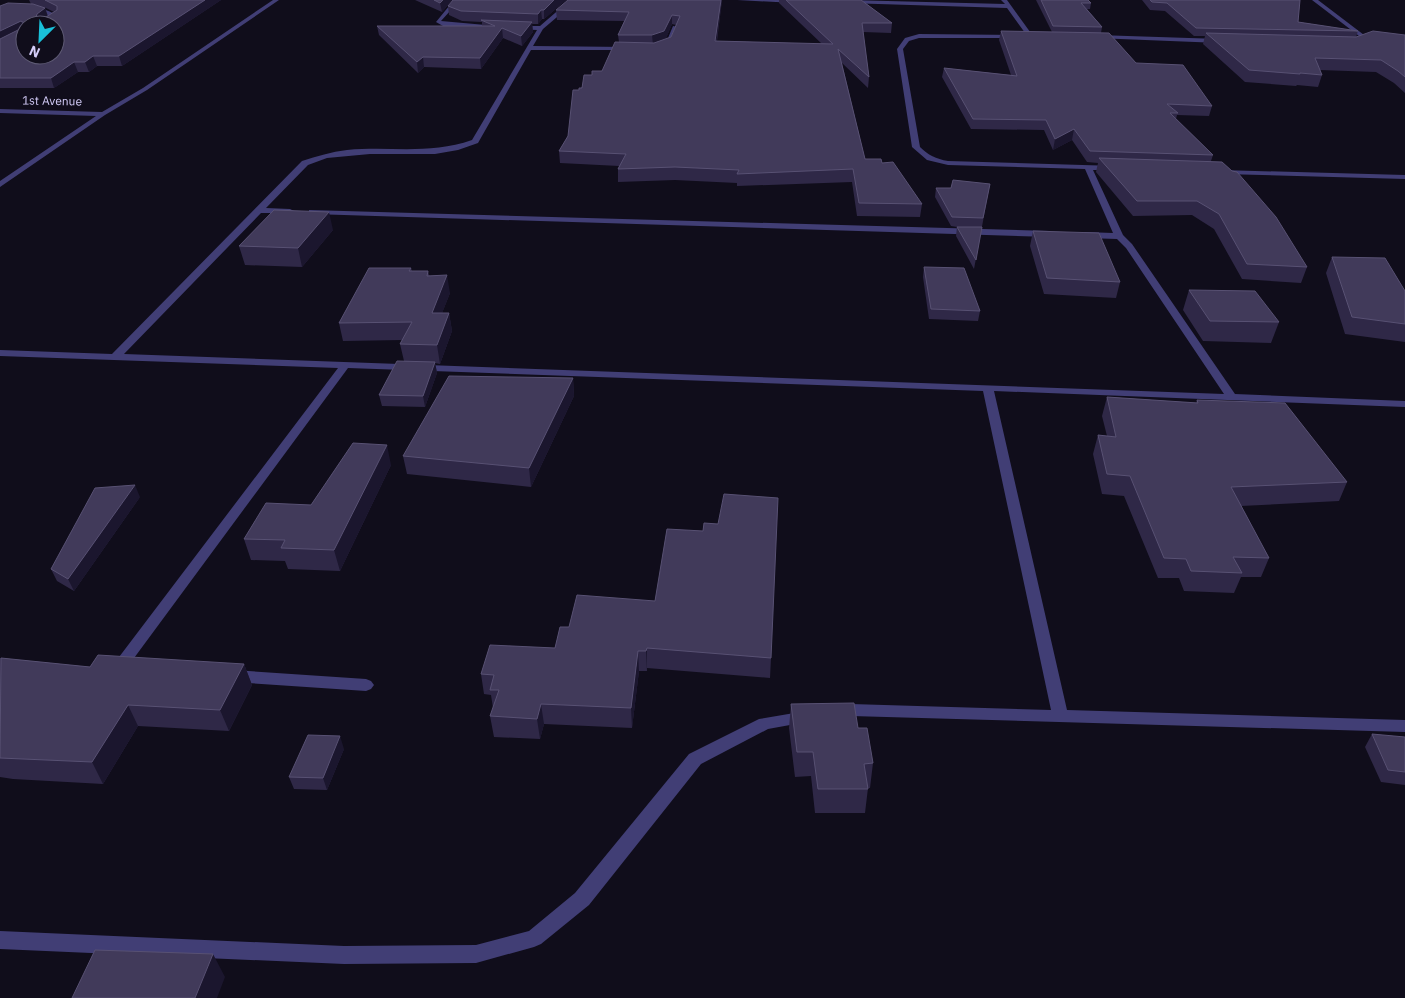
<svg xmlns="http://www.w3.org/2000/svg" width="1405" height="998" viewBox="0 0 1405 998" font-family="'IBM Plex Sans',sans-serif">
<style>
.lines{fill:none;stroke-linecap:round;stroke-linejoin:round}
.minor{fill:#413e75;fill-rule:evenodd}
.wall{fill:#2f2847;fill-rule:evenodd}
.shaded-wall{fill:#1b162e}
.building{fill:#413a5a;stroke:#585173;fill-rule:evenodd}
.labels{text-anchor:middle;stroke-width:4;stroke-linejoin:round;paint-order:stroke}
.far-street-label{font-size:12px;fill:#d4cdf9;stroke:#100d1b}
</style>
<rect width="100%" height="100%" fill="#100d1b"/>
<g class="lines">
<path class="minor" d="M273,0h6l-132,90 -42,25 -105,72v-6l96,-65 -96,-3v-4l102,3 41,-24z
M454,0h6l-19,21 56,5 -3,2 -51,-2 -7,-4z
M570,0h7l-34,29 -10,17 95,1 2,3h-99l-53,93 -20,7 -23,4h-65l-43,4 -19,7 -42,43 24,1 4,2 -1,2h-32l-137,141 1100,40 -98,-146 -9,-9 -32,-1 -4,-3 4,-3 28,1 -28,-64 -137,-4 -21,-5 -15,-13 -15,-98 8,-11 14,-4 100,1 -2,3h-98l-10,3 -6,8 17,98c8,8 16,12 28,14l168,5v4h-23l30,65 9,9 103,150 170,7v6l-411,-16 73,319 338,10v12l-554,-16 -13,2 -6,-2 -2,-4 2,-4 19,-4 200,6 -68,-319 -635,-23 -225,305 -5,2 -5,-2 -3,-4 3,-4 225,-297 -338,-12v-6l112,4 190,-193c15,-5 29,-9 45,-11 44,-4 82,5 125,-10l65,-110 -21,-1 -2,-3h26z
M737,0h60l1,1 -3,2z
M848,0l157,4 -4,-4h6l26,36 -5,1 -21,-29 -161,-5z
M1312,0h6l50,38 -1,4 -12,2v-2l8,-3z
M0,6c19,0 43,-2 59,11l-11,8h-7l11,-8 -15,-6 -37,-1z
M673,26l5,1 -6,17 -14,5v-2l8,-4z
M1097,35l123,4 3,2 -3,2 -125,-5z
M1220,170l185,5v4l-182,-5 -4,-2z
M309,210l741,21 4,3 -4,3 -738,-23h-3z
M233,670l133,9 5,2 3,4 -3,4 -5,2 -133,-9 -5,-2 -3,-4 3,-4z
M806,711l6,2 2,4 -2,4 -44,8 -67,35 -112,141 -48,39 -7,3 -58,16 -132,1 -344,-15v-18l344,15 132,-1 53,-14 46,-38 114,-139 70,-35z"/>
</g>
<path class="wall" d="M29,0h192l-99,66h-25l-8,6h-11l-24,16h-54v-82l31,-2zM41,7l5,1 8,4 -6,4 -3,-8z
M415,0h37l-10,12z
M568,0l-3,1 -21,18h-2l-4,5h-6l1,8 -11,14 -19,-8 -22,31 -57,-2 -6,6 -39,-38 -2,-9h105v-4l-20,-1 -13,-6 -1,-9z
M722,0l-5,41 105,3 -43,-41v-3h82l31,23 -1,10 -28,-1 6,45 -1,11 -26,-25 23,96 17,4 40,41 -2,13 -63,-1 -5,-34 -115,4v-3l-62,-3 -57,2v-13l1,-3 -59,-3 -1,-12 9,-15 11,-46 13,-15 10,-4 17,-29 -1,-7 6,-14 -67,-1 -1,-10zM672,24l4,1 -5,12 -5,1z
M1036,0h52l3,3 -1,6h-3l15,18 -1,6 35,30 76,43 -3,10 -32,-1 -1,4 37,36 -2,6 96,106 -6,16 -59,-4 -28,-50 -22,-14 -59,1 -37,-44 2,-9 -11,-1 -15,-22 -19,10 -9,-20 -73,-1 -29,-52 2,-9 67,7 -12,-35 2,-9 51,1z
M1142,0h158l-2,22 60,9 -2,6 49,-2v58l-11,-10 -18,-11 -56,-2 2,5 -4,12 -21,-2 -1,1 -51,-4 -42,-38 2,-8h-11l-29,-25 -15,-1z
M990,184l-16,85 -18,-33 1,-9 -6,-1 -16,-29 1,-9h15z
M333,230l-31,37 -57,-2 -6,-19z
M1033,231l87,51 -4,16 -72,-4 -14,-48z
M1332,257l73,34v51l-60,-8 -19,-61z
M924,267l56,44 -2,10 -49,-2 -6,-42z
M411,268l1,3h16l1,4 21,18 -8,20h7l3,18 -12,33 -5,-1 2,10 -12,34 -43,-1 -3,-11 25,-34 -4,-17 2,-4 -59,1 -4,-18z
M1189,290l90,32 -8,21 -68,-2 -20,-31z
M573,378l1,18 -43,91 -124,-13 -4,-18z
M1107,397l89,6 1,-3 150,82 -8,19 -98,5 28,52 -8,19h-20l-7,16 -50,-2 -5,-13h-21l-34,-82 -22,-2 -9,-40 5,-19 9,1 -5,-20z
M391,465l-51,106 -52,-2 -3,-8 -34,-1 -7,-21z
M140,497l-66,94 -17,-10 -6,-12z
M560,627l211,31 -1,20 -123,-10v3h-8l-7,57 -88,-4 -4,15 -46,-2 -4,-21 3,-8 -2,-13 -7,-1 -3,-20 74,-26z
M0,658l90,9 154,-3 8,21 -23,46 -91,-5 -35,58 -90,-5 -13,-2z
M791,704l67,24 15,35 -3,25h-2l-3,25h-50l-4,-37 -16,1 -6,-49z
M1372,734l33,3v48l-24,-3 -16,-35z
M344,749l-17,41 -33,-1 -5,-12z"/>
<path class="shaded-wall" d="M205,0h16l-99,66 -3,-10z
M443,0h9l-10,12 -2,-9z
M554,0h14l-3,1 -21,18v-9z
M721,0h1l-7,52v-11z
M45,8l3,9h-12l1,-3z
M541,10l1,9 -4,5v-10z
M672,15v9l-7,17 -12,4 -1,-10z
M21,21l3,9 -24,12v-11z
M532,22l1,10 -11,14 -1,-10z
M502,28l1,10 -22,31 -1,-11z
M93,56l4,10 -8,6 -4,-10z
M423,57l1,10 -6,6 -1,-11z
M74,62l4,10 -24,16 -3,-10z
M1074,129l-2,11 -19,10 2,-11z
M329,212l4,18 -31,37 -4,-19z
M447,275l3,18 -15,38 -3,-18z
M449,313l3,18 -12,33 -3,-19z
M435,362l2,11 -12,34 -2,-11z
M573,378l1,18 -43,91 -2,-19z
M387,445l4,20 -51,106 -6,-21z
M135,485l5,12 -66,94 -6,-12z
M647,648v23l-1,-20z
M638,651l1,20 -7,57 -1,-20z
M244,664l8,21 -23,46 -9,-21z
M541,704l3,20 -4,15 -3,-20z
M128,705l10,21 -35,58 -11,-22z
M340,736l4,13 -17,41 -4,-12z
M213,954l12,23 -8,21h-22z"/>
<path class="building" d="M45,0h160l-86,56h-26l-8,6h-11l-23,16h-51v-39l22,-11 2,-5 -3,-2 -21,10v-25l8,-3 25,1 12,4 -8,6 -1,3h10l11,-7v-4zM25,25h30v30h-30z
M434,0h9l-3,3z
M453,0h101l-10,10h-3l-3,4 -77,-3 -13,-5z
M568,0h153l-6,41 118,3 -47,-44h75l31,23h-30l7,54 -31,-28 27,110h16l1,4 11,-1 29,42 -63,-1 -6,-34 -116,5 2,-4 -64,-3 -57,2 8,-15 -67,-3 9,-15 5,-46h6v-2h3l2,-13h8v-4h10l13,-29 39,1 17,-6 9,-21 -8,-1 -8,16 -12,4h-34l11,-23 -73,-2z
M1041,0h47l3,3h-10l21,24 -49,-1z
M1150,0h150l-2,22 60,9 -162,-3 -29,-25 -15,-1z
M481,20l51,2 -11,14 -19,-8 -22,30 -57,-1 -6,5 -40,-36h118z
M1001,31l108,2 27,30 47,2 29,41 -45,-2 11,9h-8l43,42 -123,-4 -16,-22 -19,10 -9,-19 -73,-1 -29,-51 73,8z
M1373,31l32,4v42l-7,-6 -17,-11 -66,-2 7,17 -22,-2v1l-51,-4 -43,-37 150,4z
M1099,158l123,4 10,9 5,1 39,45 31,50 -60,-3 -28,-50 -22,-13h-60z
M953,180l37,4 -7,34 -31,-1 -16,-29h15z
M274,210l55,2 -31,36 -59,-2z
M957,227h25l-6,33z
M1033,231l66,2 21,49 -73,-4z
M1332,257l53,1 20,33v33l-53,-7z
M924,267l40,1 16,43 -49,-2z
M369,268h42l-2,3h19l-1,5 20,-1 -15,38h17l-12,32 -37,-1 12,-22 -73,1z
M1189,290l66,1 24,31 -69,-1z
M397,361l38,1 -12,34 -44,-1z
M449,376l124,2 -44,90 -126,-12z
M1107,397l91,6 -1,-3 88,3 62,79 -116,5 38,71 -36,-1 9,16 -51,-2 -5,-12 -22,-1 -34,-82 -23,-2 -9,-39 18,2z
M353,443l34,2 -53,105 -53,-2 4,-8 -41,-1 22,-36 45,2z
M135,485l-67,94 -17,-10 44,-81z
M724,494l54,4 -7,160 -124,-10 -1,3h-8l-7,57 -90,-4 -4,15 -47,-3 9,-26h-9l4,-15 -13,-1 9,-29 65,3 5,-21h9l8,-32 78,6 12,-72 36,2 1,-8 14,1z
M98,655l146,9 -24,46 -92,-5 -36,57 -92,-4 1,-100 89,9z
M854,703l4,25h9l6,35 -9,1 4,25h-50l-5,-37h-16l-6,-48z
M1372,734l33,3v35l-17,-2z
M308,735l32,1 -17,42 -34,-1z
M95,950l118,4 -18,44h-123z"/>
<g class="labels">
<g class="far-street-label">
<text transform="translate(52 101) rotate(1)" y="4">1st Avenue</text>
</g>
</g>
<g transform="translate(40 40) rotate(204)"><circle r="24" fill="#100d1b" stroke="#5e5a74"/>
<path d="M0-4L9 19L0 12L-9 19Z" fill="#19c0d9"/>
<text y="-8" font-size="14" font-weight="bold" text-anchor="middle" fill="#d4cdf9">N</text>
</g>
</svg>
